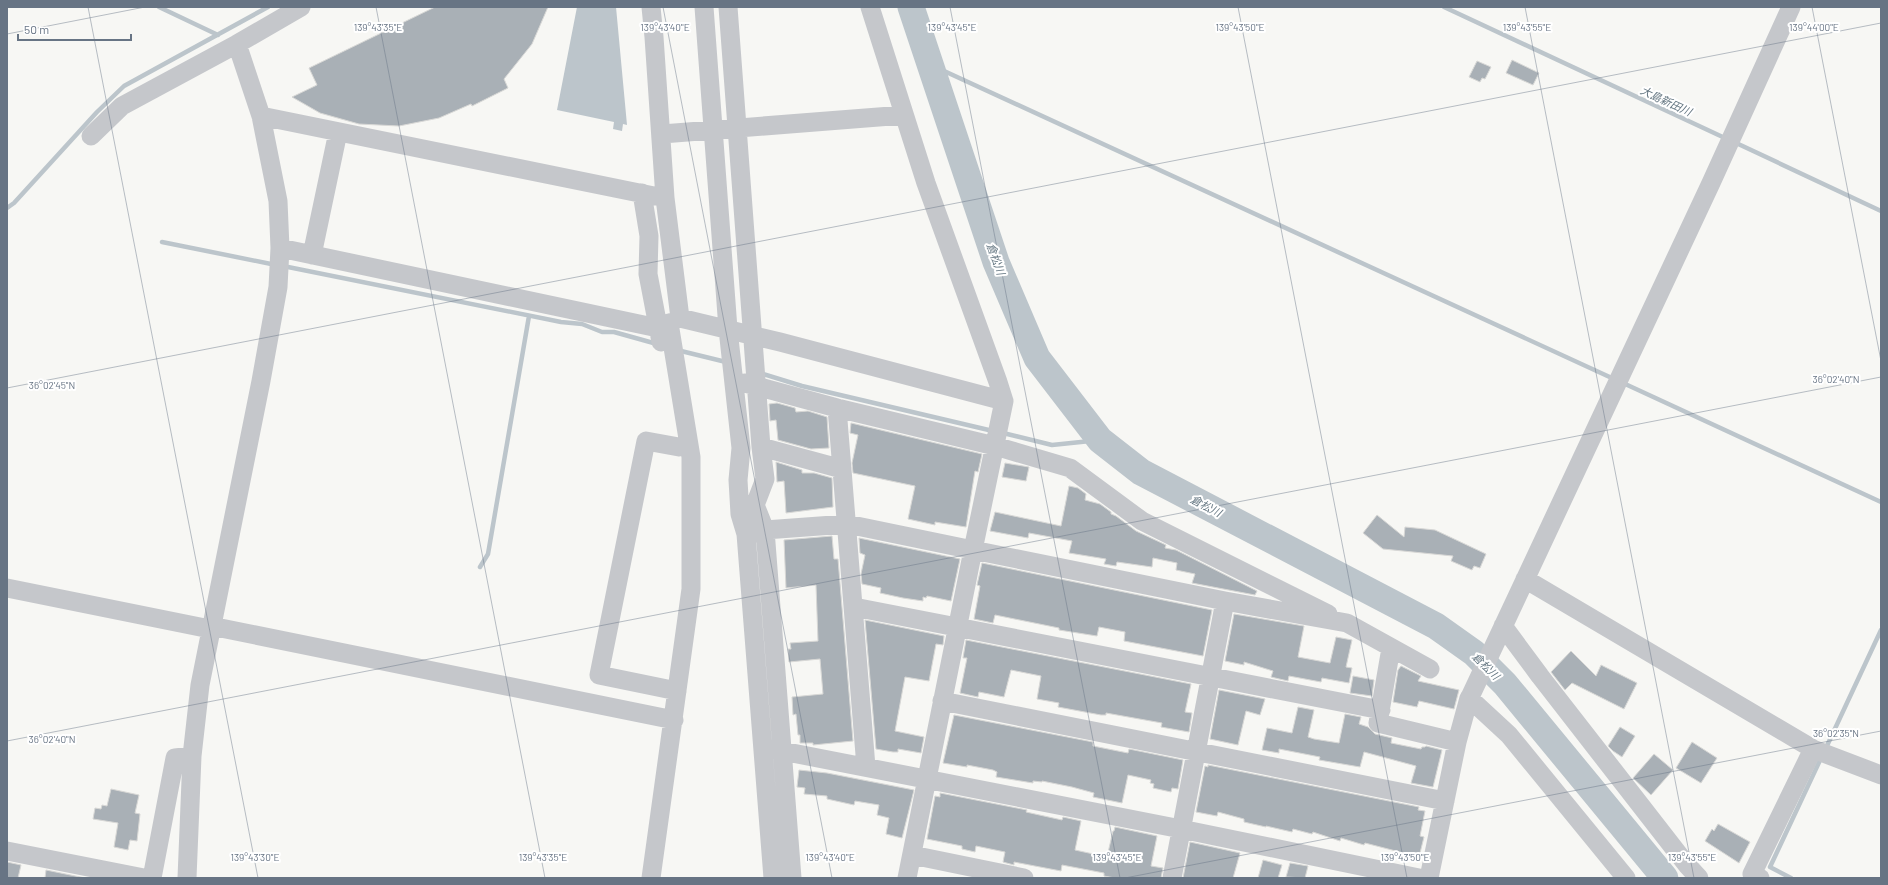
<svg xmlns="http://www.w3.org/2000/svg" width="1888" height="885" viewBox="0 0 1888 885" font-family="Barlow,'Noto Sans JP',sans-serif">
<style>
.water{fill:#bcc5cb}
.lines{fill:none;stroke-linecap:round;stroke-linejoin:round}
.stream{stroke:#bcc5cb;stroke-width:4.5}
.river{stroke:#bcc5cb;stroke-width:27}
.building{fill:#a9b0b6;stroke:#d8d8d6}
.minor{stroke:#c5c7cb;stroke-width:19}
.ticks{fill:none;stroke:#677484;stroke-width:1;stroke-opacity:0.45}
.labels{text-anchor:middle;stroke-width:4;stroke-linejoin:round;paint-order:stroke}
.water-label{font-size:11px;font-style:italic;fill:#637580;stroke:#fff}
.ticks-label{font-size:10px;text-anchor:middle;fill:#677484;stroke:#fff;stroke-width:4;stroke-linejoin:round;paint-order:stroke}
</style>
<rect width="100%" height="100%" fill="#f7f7f4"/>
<path class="water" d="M577,7h39l11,118 -4,-1 -1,7 -9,-2 1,-7 -57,-12z"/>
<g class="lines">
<path class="stream" d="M159,7l59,28
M1444,7l283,132
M931,65l683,314
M1734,142l147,69
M7,208l7,-5 83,-91 27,-26 144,-79
M162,242l114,23
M283,266l278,56 21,2 20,8h12l43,12
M677,350l49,12
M760,373l42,13 191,45
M1623,383l258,119
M1003,433l49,12 48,-5
M480,567l8,-13 41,-238
M1825,750l56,-120
M1791,878l-21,-11 52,-111"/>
<path class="river" d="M911,7l85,255 41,96 63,82 41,32 295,154 38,27 31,31 160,194"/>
</g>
<path class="building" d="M435,7h113l-16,37 -28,35 4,9 -36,18 -1,-2 -32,14 -40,8 -40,-2 -39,-11 -28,-16 25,-12 -8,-17z
M1512,60l27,13 -6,12 -27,-12z
M1477,61l14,6 -6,12 -3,-1 -2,4 -11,-5z
M777,403l18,5 1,4 12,-1 19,6 2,31 -18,1 -33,-9 -2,-20 -6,1 -1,-17z
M851,423l131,31 -4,18 -3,-1 -9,56 -31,-5v3l-27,-6 7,-33 -62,-13 -1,-10 6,-28 -8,-2z
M776,462l26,8v3h12l18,5 1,29 -47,6 -2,-32 -7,1z
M1005,463l24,4 -3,14 -24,-4z
M1069,486l9,2 8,6 -1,6 15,4 11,8v2l5,2 20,15 30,14 -1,3 11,2 81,41 -2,4 -63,-12 3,-9 -19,-4 1,-7 -24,-5 -1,9 -35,-5 -1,4 -12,-2 2,-5 -37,-6 3,-12 -43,-8 -1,5 -38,-7 5,-19 66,14z
M1377,515l27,22 1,-10 30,3 51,24 -6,14 -6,-2 -2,4 -21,-9 2,-5 -70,-7 -20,-16z
M832,536l2,23h4l15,182 -40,4v-2h-13v-8h-2l-2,-21 -3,1 -1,-18 31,-3 -3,-35 -31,3 -1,-13h3l-1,-6 28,-2 -2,-56 -30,3 -2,-48z
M859,538l101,21 -9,42 -24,-5 -1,2 -3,-1v4l-20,-3 -23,-5 1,-5 -19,-4 -1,-10 4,-19 -5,-2z
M982,563l230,47 -9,46 -79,-15 1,-9 -26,-5 -2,9 -38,-6v-2l-64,-13 -2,8 -19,-4 6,-33 -3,-1z
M1234,614l70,12 -6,31 32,6 6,-26 16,3 -6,27 6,1 -3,15 -27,-5 -1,4 -32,-6 -1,5 -17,-4 2,-6 -29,-9v3l-19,-4z
M865,620l79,16 -1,9 -7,-1 -7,37 -24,-4 -10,54 29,6 -3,16 -23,-4v3h-5l-17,-3z
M966,640l225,44 -6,28 7,1 -3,19 -28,-5 1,-4 -56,-10v2h-5l-43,-8 1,-4 -22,-4 4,-23 -30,-6 -7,27 -25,-5 -1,5 -18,-4 7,-35h-4z
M1571,651l25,25 5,-11 36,18 -13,26 -52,-26 -7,7 -14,-18z
M1401,666l20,10 -3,5 41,9 -5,19 -35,-8 -2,6 -24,-5 5,-32z
M1353,676l21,4 -2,16 -22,-3z
M1219,690l46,9 -5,16 -14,-4 -8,34 -28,-6z
M1298,707l16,3 -6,27 6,2 25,4 6,-29 16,3 -2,7 9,3 7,7 17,4 -1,5 30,6 1,-2h3l1,-1 16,4 -9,37 -22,-4 5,-17 -52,-14 -4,15 -41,-7 1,-3 -41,-8v4l-17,-3 5,-22 25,5z
M954,715l139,27v4l35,7 1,-4 54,11 -5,29 -6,-1 -1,4 -18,-4 1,-4 -4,-1 1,-3 -23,-5 -6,28 -29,-6 1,-4 -22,-6 -30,-6v1l-9,-1v2l-37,-6 1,-5 -4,-2 -26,-5v2l-24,-4z
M1620,727l15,9 -13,21 -9,-6 -5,-5z
M1692,742l25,16 -16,25 -25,-15z
M1654,754l19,16 -22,25 -18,-17z
M1208,765l211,42 -1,3 7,1 -5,25 4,1 -5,20 -54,-14 -1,2 -23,-7 -1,3 -27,-9 -1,2 -19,-5 -1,3 -26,-6v1l-22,-5v-3l-26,-7 -1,4 -21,-4 9,-46 3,1z
M799,770l28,3 87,17 -12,48 -16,-4 3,-16 -12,-3 2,-10 -24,-4 -1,4 -27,-6v-3l-23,-2 1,-6 -8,-1z
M111,789l28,6 -4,18 5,1 -3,27 -7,-1 -2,10 -14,-3 4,-24 -25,-4 2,-11 6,1 1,-4 5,1z
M940,793l87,17 -1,2 36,8 1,-3 18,4 -6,29 32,7 6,-26h1l1,-4 42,9 -6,30 12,2 -2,10h-46l-11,-2v-3l-42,-8 -1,6 -47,-9v3l-11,-3 2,-10 -29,-6 -1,6 -13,-3v-3l-35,-7 8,-43 5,1z
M1718,824l32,18 -11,21 -34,-22 7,-12 2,2z
M1190,842l50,11 -7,25h-50z
M1263,860l19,5 -4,13h-20z
M7,862l14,3 -3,13h-11z
M1290,863l18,3 -3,12 -19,-1z
M46,870l39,8h-40z"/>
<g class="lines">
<path class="minor" d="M651,7l3,30 11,161 15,120 100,24 224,59
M704,7l24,322 13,119 -3,32 2,34 6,20 27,344
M728,7l33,440 4,32 -10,26 10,25 27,348
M870,7l56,176 72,199 6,19 -31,149 252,51 122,22 83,46
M261,116l393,80
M662,134l242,-19
M91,136l31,-30 115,-62
M642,193l7,43 -1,38 13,68
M280,248l378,80 11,-5
M312,255l26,-123
M745,383l92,25 158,38 75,22 72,53 186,93
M837,408l29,359
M761,447l81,22
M754,533l11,-3 82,-6 126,26 -66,328
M1525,579l288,170 68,26
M7,588l203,41
M854,607l527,103
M211,626l463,94
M1503,626l37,50 147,189 12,13
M1391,648l-13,75 79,19
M677,691l-78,-16 47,-234 33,6
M1470,697l241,-514 80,-176
M942,701l503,100
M772,749l409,80 238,49
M7,851l137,27
M912,855l112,23
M152,878l23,-120 17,-2
M187,878l5,-122 8,-71 61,-304 17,-94 2,-39 -2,-47 -17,-85 -24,-72 64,-37
M651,878l40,-289v-132l-22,-134
M1172,878l53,-277
M1429,878l28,-136 12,-44 40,37 117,143
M1760,878l-8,-4 61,-125"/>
</g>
<path class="ticks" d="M88,7l170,871M376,7l169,871M663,7l169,871M950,7l170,871M1238,7l169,871M1525,7l169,871M1812,7l69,354M7,34l138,-27M7,388l1874,-365M7,741l1874,-364M1125,878l756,-147"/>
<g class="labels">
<g class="water-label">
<text transform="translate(1666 101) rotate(25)" y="4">大島新田川</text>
<text transform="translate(996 259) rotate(70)" y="4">倉松川</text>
<text transform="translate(1206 506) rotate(28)" y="4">倉松川</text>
<text transform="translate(1486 666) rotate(45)" y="4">倉松川</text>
</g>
</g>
<g class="ticks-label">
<text x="378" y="31">139°43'35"E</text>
<text x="665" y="31">139°43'40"E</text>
<text x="952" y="31">139°43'45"E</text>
<text x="1240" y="31">139°43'50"E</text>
<text x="1527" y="31">139°43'55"E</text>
<text x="1814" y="31">139°44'00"E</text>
<text x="1836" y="383">36°02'40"N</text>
<text x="52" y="389">36°02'45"N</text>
<text x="1836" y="737">36°02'35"N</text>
<text x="52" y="743">36°02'40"N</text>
<text x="255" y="861">139°43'30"E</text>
<text x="543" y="861">139°43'35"E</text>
<text x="830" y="861">139°43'40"E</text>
<text x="1117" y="861">139°43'45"E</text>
<text x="1405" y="861">139°43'50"E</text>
<text x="1692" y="861">139°43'55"E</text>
</g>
<rect width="1888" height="885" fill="none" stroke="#677484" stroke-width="16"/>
<path d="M18 34v6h113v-6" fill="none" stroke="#677484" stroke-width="2"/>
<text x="24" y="34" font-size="12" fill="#677484" stroke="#ffffff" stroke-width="3" paint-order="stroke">50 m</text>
</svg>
